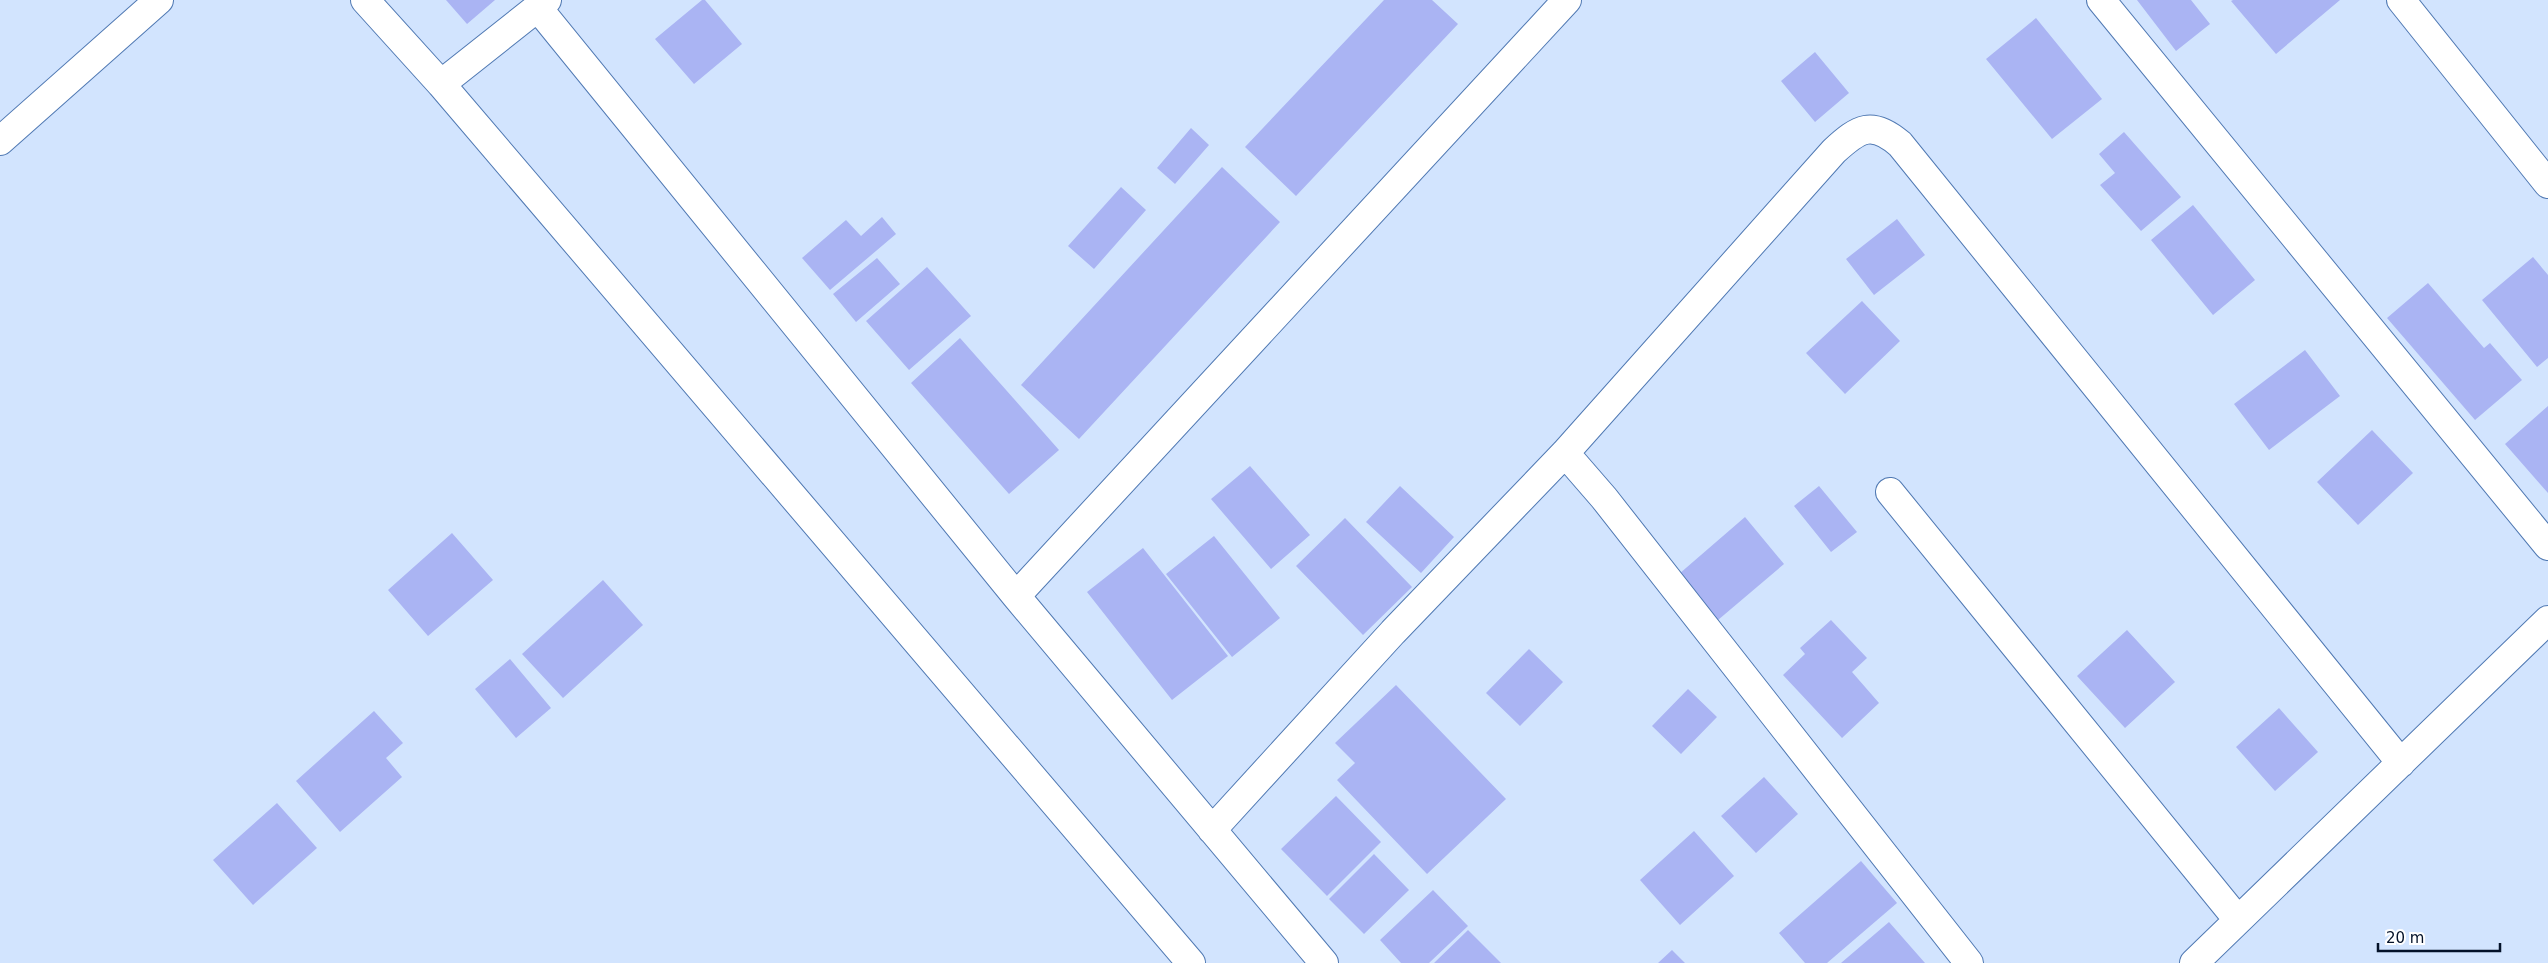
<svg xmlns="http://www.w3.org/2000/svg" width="2548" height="963" viewBox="0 0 2548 963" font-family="'DejaVu Sans',sans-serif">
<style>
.building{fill:#aab4f3}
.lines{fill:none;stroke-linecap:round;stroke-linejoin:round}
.minor-casing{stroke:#5079b3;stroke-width:30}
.minor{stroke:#fff;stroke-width:28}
</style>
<rect width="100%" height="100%" fill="#d2e4fe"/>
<path class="building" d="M446,0h49l-28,24z
M702,0h3l37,44 -48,40 -39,-45z
M1384,0h48l26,24 -162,172 -51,-49z
M2137,0h54l19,24 -34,27z
M2233,0h107l-64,54 -45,-53z
M2036,18l66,81 -50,40 -66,-80z
M1815,52l34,41 -34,29 -34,-41z
M1191,128l18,17 -34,39 -18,-16z
M2124,132l57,65 -40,34 -41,-46 15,-12 -16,-19z
M1222,167l58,55 -201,217 -58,-54z
M1121,187l25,23 -52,59 -26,-23z
M2193,205l62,75 -42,35 -62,-75z
M882,217l14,17 -66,56 -28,-32 44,-38 15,16z
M1897,219l28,36 -51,40 -28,-36z
M2533,257l15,18v83l-11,9 -55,-67z
M877,258l23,26 -44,38 -23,-28z
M927,267l44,49 -62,54 -43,-49z
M2428,283l56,65 6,-5 32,37 -47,40 -88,-102z
M1862,301l38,40 -55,53 -39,-41z
M960,338l99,112 -50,44 -98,-111z
M2305,350l35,46 -71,54 -35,-46z
M2548,406v87l-43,-49z
M2372,430l41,43 -55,52 -41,-43z
M1250,466l60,69 -39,34 -60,-70z
M1400,486l54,51 -33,36 -55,-51z
M1819,486l38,46 -26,20 -37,-46z
M1745,517l39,47 -66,56 -39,-46z
M1345,518l67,69 -49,48 -67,-69z
M452,533l41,47 -65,56 -40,-46z
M1214,536l66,82 -48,39 -66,-83z
M1143,548l85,108 -56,44 -85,-108z
M603,580l40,45 -80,73 -41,-44z
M1831,620l36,38 -15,14 27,31 -37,35 -59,-63 22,-21 -5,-6z
M2127,630l48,52 -50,46 -48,-52z
M1529,649l34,33 -43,44 -34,-33z
M510,659l41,49 -35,30 -41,-49z
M1396,685l110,114 -79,75 -90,-94 18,-17 -20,-20z
M1688,689l29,28 -36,37 -29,-28z
M2279,708l39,44 -43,39 -39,-44z
M374,711l29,32 -17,15 16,19 -62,55 -44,-51z
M1764,777l34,37 -42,39 -35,-37z
M1336,796l45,46 -54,54 -46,-47z
M277,803l40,45 -64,57 -40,-45z
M1694,831l40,45 -54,49 -40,-45z
M1374,854l35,36 -45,44 -35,-35z
M1861,861l36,42 -70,60h-22l-26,-30z
M1433,890l35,36 -39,37h-28l-21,-23z
M1889,922l36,41h-84z
M1468,930l33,33h-67z
M1672,950l13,13h-27z"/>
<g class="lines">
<g class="minor-casing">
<path id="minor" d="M365,0l76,84 750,879
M2101,0l447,546
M2401,0l147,184
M538,8l478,588 308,367
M441,84l106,-84
M0,141l159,-141
M1565,453l39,45 365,465
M1890,492l348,428
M1016,596l551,-596
M1212,830l181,-198 172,-179 269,-302c25,-23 38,-31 66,-7l501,619
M2194,963l354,-343"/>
</g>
<use href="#minor" class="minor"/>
</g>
<path d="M2378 943v8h122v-8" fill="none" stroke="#041229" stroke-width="2.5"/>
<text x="2386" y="943" font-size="15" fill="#041229" stroke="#ffffff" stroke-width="4" paint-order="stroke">20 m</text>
</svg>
